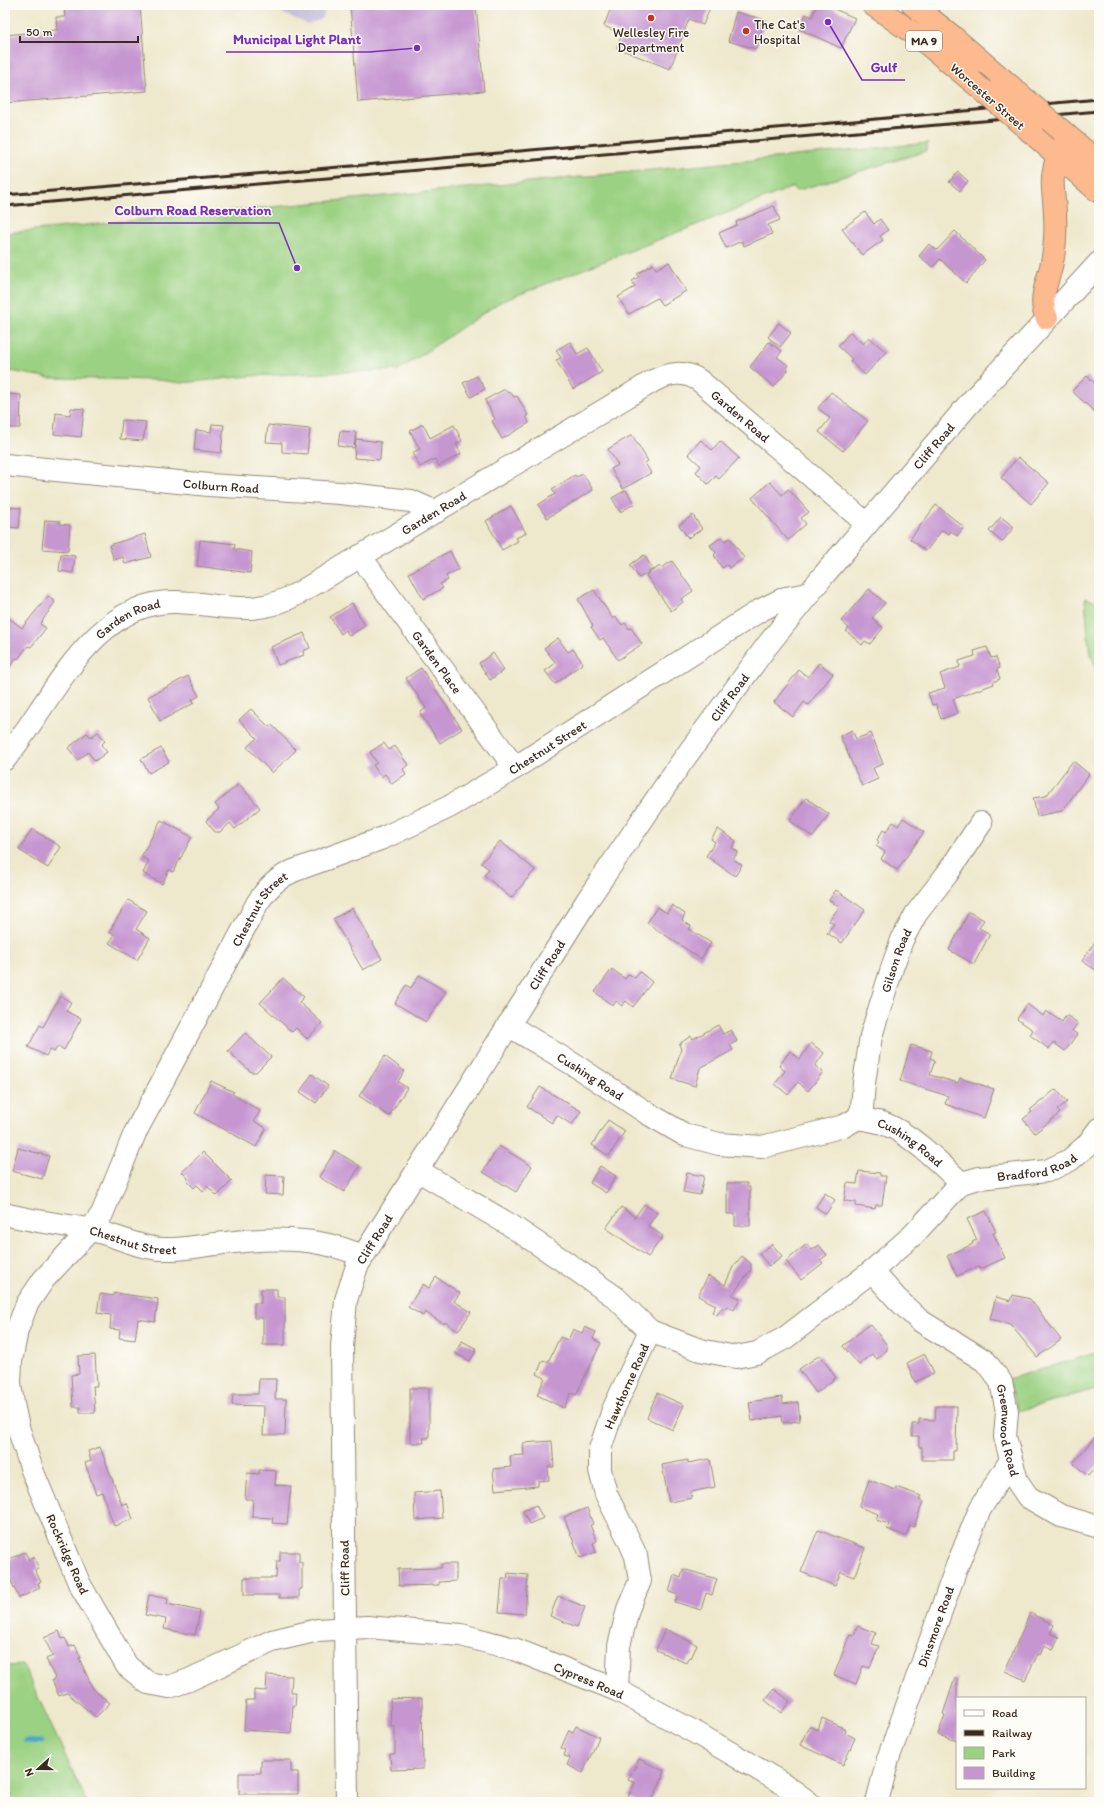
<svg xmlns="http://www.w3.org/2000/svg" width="1104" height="1807" viewBox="0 0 1104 1807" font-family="Itim,sans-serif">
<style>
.industrial{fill:#c6c0da}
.green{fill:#9bd182;stroke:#6b7e50}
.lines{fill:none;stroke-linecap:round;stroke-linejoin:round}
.stream{stroke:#4da5ca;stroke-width:4.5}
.building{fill:#c696d1}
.minor-casing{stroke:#948975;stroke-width:24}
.highway-casing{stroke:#948975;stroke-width:24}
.minor{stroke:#fff;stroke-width:22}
.highway{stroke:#fcba8e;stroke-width:22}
.rail{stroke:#3b2a1e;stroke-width:3}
.highway-bridge-casing{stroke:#948975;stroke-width:24;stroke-linecap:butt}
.highway-bridge{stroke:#fcba8e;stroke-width:22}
.poi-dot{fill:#c8321e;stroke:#fdfcf7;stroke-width:1.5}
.labels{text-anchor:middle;stroke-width:3;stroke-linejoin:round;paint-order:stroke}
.shield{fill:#fdfcf7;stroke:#75695f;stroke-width:1}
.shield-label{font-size:12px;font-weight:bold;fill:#3b2a1e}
.poi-label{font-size:13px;fill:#3b2a1e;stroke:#fdfcf7;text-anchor:start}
.street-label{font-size:13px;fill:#3b2a1e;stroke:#fdfcf7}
.leader{fill:none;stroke:#7b2cbf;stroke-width:1.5}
.callout-dot{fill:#7b2cbf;stroke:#fdfcf7;stroke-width:1.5}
.callout-label{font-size:14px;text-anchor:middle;font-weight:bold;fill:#7b2cbf;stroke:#fdfcf7;stroke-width:3;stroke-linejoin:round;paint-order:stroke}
</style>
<rect width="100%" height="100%" fill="#fdfcf7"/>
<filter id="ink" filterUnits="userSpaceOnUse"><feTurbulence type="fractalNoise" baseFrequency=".025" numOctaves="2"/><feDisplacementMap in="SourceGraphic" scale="8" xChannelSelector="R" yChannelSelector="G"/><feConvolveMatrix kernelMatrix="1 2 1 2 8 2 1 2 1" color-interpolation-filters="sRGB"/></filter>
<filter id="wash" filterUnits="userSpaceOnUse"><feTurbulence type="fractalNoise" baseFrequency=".012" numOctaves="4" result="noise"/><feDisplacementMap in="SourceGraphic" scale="16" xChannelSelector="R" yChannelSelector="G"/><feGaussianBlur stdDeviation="0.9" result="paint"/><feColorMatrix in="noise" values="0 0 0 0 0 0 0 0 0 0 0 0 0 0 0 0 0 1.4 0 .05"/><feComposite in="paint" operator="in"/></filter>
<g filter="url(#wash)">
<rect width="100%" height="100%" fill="#eee8cc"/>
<path class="industrial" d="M285,5h42l-5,14 -15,5 -25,-11z"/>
<path class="green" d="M928,143l-2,8 -130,40 -3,-4 -293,115 -101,68 -149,6 -69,7 -23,-3 -108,-2 -45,-8v-137z
M1086,598l13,5v70c-13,-21 -11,-49 -14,-73z
M1099,1352v36l-81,23 -9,-32z
M23,1665l64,137h-82v-136z"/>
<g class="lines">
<path class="stream" d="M25,1741l17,1"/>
</g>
<g id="blocks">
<path class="building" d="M64,5h76l7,86 -142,12v-68l52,-5 -1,-13h9z
M350,5h126l8,86 -126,11z
M612,5h99l-8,20 -14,-6 -19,50 -53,-21 5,-14 -18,-8z
M817,5h8l30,13 -14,30 -42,-19 7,-15 6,3z
M736,12l29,8 -9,29 -28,-8z
M958,172l10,9 -8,10 -11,-9z
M774,206l6,14 -12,5 4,9 -28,12 -2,-5 -16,7 -7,-15 18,-8 -1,-3z
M865,212l9,12 6,-5 8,11 -8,6 3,4 -21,15 -20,-26z
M955,231l30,29 -19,23 -26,-24 -7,8 -14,-11 10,-12 8,6z
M669,262l17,29 -24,14 -5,-7 -28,16 -11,-17 17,-10 -3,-6 7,-4 -2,-3 16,-10 3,5z
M779,323l12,10 -11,14 -12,-10z
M850,332l13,12 6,-7 17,15 -21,23 -15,-14 2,-2 -14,-13z
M570,342l7,12 11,-6 14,24 -29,17 -17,-29 5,-2 -5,-8z
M769,342l13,9 -5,6 11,8 -2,3 2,2 -14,17 -24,-20z
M477,376l8,13 -14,8 -8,-14z
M1087,376l12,11v29l-27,-25z
M505,389l3,4 2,-1 4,5 3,-1 11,19 -2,1 3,7 -27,16 -10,-18 3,-2 -10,-19z
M831,392l37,29 -25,30 -24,-19 11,-14 -12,-10z
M5,394l16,1 -1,33h-15z
M71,408l13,1 -3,28 -27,-3 2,-21 14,2z
M122,420l24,2 -3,19 -23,-2z
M212,424l12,1 -3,28 -27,-3 2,-20 15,2z
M423,424l7,14 24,-13 8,16 -6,3 5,10 -22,12 -4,-7 -15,8 -8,-14 8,-4 -10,-18z
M268,425l42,4 -3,25 -25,-2v-9l-16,-1z
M340,431l16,1 -2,16 -16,-2z
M632,435l16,26 -3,2 6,10 -28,16 -12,-20 7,-4 -10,-16z
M356,439l25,3 -1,18 -26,-2z
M701,440l11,10 8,-9 19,17 -20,21 -3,-3 -8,8 -12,-12 5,-6 -13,-12z
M1018,457l31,26 -18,21 -30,-26z
M583,474l10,16 -46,28 -9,-13 17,-11 -3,-5 23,-14 1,2z
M770,482l12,13 6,-6 21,23 -8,6 5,6 -18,16 -36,-42z
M626,490l8,14 -14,8 -8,-14z
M936,505l28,22 -7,9 -6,-5 -2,3 -7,-4 -16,21 -16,-12z
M511,506l15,27 -10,5 2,3 -16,9 -16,-29z
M5,507l16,1 -2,20 -14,-1z
M693,515l9,14 -14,9 -9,-13z
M1001,517l13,10 -12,15 -13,-11z
M45,520l15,1v3l10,1 -2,26 -26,-2z
M145,534l6,23 -26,7 -2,-7 -9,3 -5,-15z
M722,537l3,4 5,-3 14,20 -15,10 -2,-3 -5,3 -8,-13 2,-2 -6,-8z
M200,540l35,4 -1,5 18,3 -2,21 -53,-7z
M450,551l9,18 -13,7 2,4 -8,4 3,4 -20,11 -14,-26z
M61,554l14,2 -2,17 -14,-2z
M644,555l9,14 -14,9 -9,-13z
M672,561l21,30 -12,8 2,3 -12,9 -25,-36 14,-9 1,2z
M869,589l16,14 -13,15 11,10 -13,16 -5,-3 -3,4 -16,-14 3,-3 -8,-7z
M594,590l19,29 3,-2 6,8 3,-2 4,6 2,-1 11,16 -24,16 -15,-22 -3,2 -9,-13 2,-1 -15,-27z
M48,596l7,6 -15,22 6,4 -15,19 -3,-1 -10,13 -2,-1 -11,16v-59l17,13z
M352,603l13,23 -16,10 -3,-6 -5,4 -11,-17z
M304,633l6,15 -7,3 1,4 -26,10 -7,-18z
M558,638l10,14 5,-3 10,14 -28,21 -10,-13 11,-8 -12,-15z
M987,647l4,11 5,-1 4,11 -3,1 3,10 -7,3 1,2 -41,15 5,14 -17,6 -5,-15 -4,1 -4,-12 17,-5 -5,-14 20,-7 -1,-6 16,-5 -1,-5z
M493,653l11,17 -14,10 -11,-17z
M819,663l14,11 -25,31 -4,-3 -11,15 -19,-15 25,-32 9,7z
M421,668l41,61 -22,14 -20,-30 6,-5 -20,-30z
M188,676l11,20 -7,4 2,3 -34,18 -12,-24z
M251,709l18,18 2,-3 25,26 -24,23 -25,-26 10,-9 -18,-18z
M852,730l4,9 15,-6 12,31 -10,4 5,11 -16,7 -22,-50z
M98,732l7,9 -4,4 6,7 -12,9 -7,-9 -10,8 -10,-12 19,-15 4,4z
M384,743l5,7 6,-4 13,19 -5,4 3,5 -14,10 -7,-10 -4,3 -8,-12 4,-2 -7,-11z
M161,748l8,14 -20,11 -8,-14z
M1073,761l16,13 -27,37 -25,5 -4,-18 13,-2z
M239,784l21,24 -25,21 -5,-6 -10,9h-5l-9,-11 13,-12 -4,-5z
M806,798l23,16 -16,23 -23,-16z
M903,818l21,14 -27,38 -16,-11 4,-7 -9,-6 3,-4 -2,-2 6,-10 3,2 7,-10 5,4z
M161,820l31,17 -19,35 -4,-2 -7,14 -19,-11 6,-12 -8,-4z
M32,829l29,18 -13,21 -29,-18z
M718,829l18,12 -4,7 6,4 -5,7 9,6 -7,11 -29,-20 9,-14 -4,-3z
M500,841l35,29 -24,28 -27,-23 5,-6 -8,-6z
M836,890l29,20 -23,33 -15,-10 7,-9 -5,-3 10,-14 -10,-7z
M128,900l19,11 -11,18 14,9 -13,22 -28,-17 6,-8 -6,-3z
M672,905l13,9 -3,6 9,6 -2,3 22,14 -10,16 -54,-36 10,-16 10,6z
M352,908l30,51 -19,11 -30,-51z
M969,912l15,8 -5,8 11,6 -16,30 -25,-14z
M1099,936v36l-17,-11z
M612,969l13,10 4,-5 6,4 5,-6 12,10 -19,25 -7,-6 -4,5 -6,-5 -3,5 -18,-14z
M419,975l27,17 -20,30 -31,-19 11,-18 5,3z
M283,978l21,19 -5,5 23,21 -15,16 -11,-11 -4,4 -32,-29z
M60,996l11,6 -5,9 15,8 -17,31 -6,-4 -4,6 -4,-3 -4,7 -18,-9 12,-22 3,2z
M1027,1004l16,12 3,-5 16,11 4,-7 12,8 -6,8 5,3 -12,17 -12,-9 -4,7 -19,-14 3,-5 -16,-11z
M718,1025l5,9 8,-4 6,11 -7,4 3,5 -33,18 -5,18 -23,-7 9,-30 -2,-5 12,-8 2,3z
M245,1033l26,24 -15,15h-5l-23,-21z
M811,1043l13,10 -9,13 8,6 -15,19 -10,-9 -10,13 -13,-11 10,-13 -6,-5 11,-15 10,8z
M911,1045l21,6 -2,7 5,2 -5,15 28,8 2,-5 34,11 -10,29 -39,-14 3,-8 -48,-15z
M385,1056l19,15 -6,11 9,6 -18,28 -30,-20z
M312,1074l16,12 -12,17 -16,-11z
M211,1081l23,11 -2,2 28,17 -6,10 12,7 -10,19 -61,-34z
M540,1087l41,24 -9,14 -15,-10 -5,8 -25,-16z
M1056,1089l11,13 -10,8 3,3 -25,20 -12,-14 9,-7 -2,-2z
M608,1120l17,11 -16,25 -17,-11z
M499,1146l33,20 -16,26 -33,-20z
M18,1148l31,8 -7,23 -30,-8z
M335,1151l25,15 -16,26 -25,-15z
M203,1152l29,29 -15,15 -10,-10 -4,5 -6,-6 -3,3 -8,-8 2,-2 -6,-6z
M600,1166l16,10 -10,17 -16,-10z
M859,1171l21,2v3h6l-4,29h-6l-1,4 -19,-3v-4l-12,-1 3,-18 10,1z
M687,1173l17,3 -4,19 -17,-3z
M266,1175l18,1 -1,19 -18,-1z
M727,1183h20v4h3v39h-15v-12h-8z
M825,1193l10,7 -9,14 -10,-7z
M644,1204l13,9 -9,13 15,10 -15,21 -42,-29 15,-21 14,10z
M986,1211l10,21 -3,1 12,25 -25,11 -1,-3 -22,10 -10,-20 26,-12 -1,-2 5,-2 -10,-21z
M772,1244l10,12 -13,10 -10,-12z
M807,1244l5,6 7,-5 8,10 -7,5 3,3 -22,17 -15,-19z
M742,1256l9,8v6l-19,25 8,3 -6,12 -7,-4 -2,3 -3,-1 -5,7 -5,-3 4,-7 -18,-9 10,-20 17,9 8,-18z
M436,1277l24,16 -6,8 17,11 -13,19 -13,-9 -1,2 -19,-12 -2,4 -15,-9 15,-23 6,4z
M261,1289h16v8h8v48h-22v-27h-9v-15h7z
M114,1293l44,6 -3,23 -17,-3 -3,21 -16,-2 1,-8 -10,-1 1,-14 -14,-2 3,-19 14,2z
M1013,1295l17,4 31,41 -24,17 -27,-33 -20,-5 6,-22 15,4z
M870,1324l17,21v5l-10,9 -5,-5 -13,11 -16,-19z
M585,1327l11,5 -3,7 8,4 -25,52 -5,-2 -7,15 -27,-13 8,-17 -8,-4 6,-14 5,2 12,-25 8,3 5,-11 9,4z
M462,1341l15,8 -7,12 -15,-8z
M925,1354l9,19 -19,9 -8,-19z
M95,1355l2,31h-4l2,27h-15v-6h-7l-2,-32 8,-1 -1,-18z
M820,1355l16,23 -20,15 -17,-24z
M259,1379h17l-1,20h11l-1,36h-22l1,-29 -32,-1 1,-11h25z
M410,1388h19v50h-6l1,5h-14z
M657,1393l27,12 -11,25 -26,-12z
M782,1397l1,7 15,-2 2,19 -17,2 -1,-7 -30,5 -3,-19z
M936,1406h21l-1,45h-3v9h-31v-13h-3v-11h-7v-12h7v-5l16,1z
M1099,1432v31l-11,13 -15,-13z
M552,1441l2,26h-6l1,13 -11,1v5l-43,4 -2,-21 18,-2 -1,-11 14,-1 -1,-12z
M100,1447l22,58 5,-2 6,16 -19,7 -12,-34 -6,2 -11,-31 6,-2 -3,-10z
M710,1459l5,28 -24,5 1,6 -23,4 -7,-37 26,-5v3z
M259,1470l17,1 -1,14 16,1 -4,38 -15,-1 1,-5 -21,-1 1,-18h-8l2,-26 12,1z
M869,1480l26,10 1,-3 25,9 -2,3 4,2 -9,26 -4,-2 -4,11 -19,-7 2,-5 -13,-4 2,-6 -19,-7z
M440,1491l2,27 -27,2 -1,-27z
M536,1505l7,13 -14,6 -6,-13z
M587,1508l6,16 -3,1 7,16 -4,2 3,9 -16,6 -16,-41z
M818,1530l47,18 -11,29 -13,-5 -6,14 -34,-14z
M25,1552l4,8 5,-3 5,12 -4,1 6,12 -3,1 2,5 -21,10 -14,-29v-8z
M280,1552h19v10h3v27h-3v9h-20v-3h-35v-17h32l1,-17h3z
M441,1564h15v17l-17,1v3l-40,1 -1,-17 43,-1z
M683,1569l34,10 -5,16 -6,-2 -5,17 -26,-8 3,-7 -9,-3 5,-17 7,3z
M508,1573l20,2 -3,39 -26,-2 3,-33h5z
M149,1595l19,4 -1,5 33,7 -5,24 -31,-6 2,-10 -21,-4z
M558,1596l27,11 -8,20 -27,-11z
M1030,1613l24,12 -4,8 9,4 -6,13 -9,-4 -4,9 -2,-1 -13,26 -20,-9z
M858,1626l18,7 -4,11 7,2 -9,22 -7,-2 -7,18 -22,-9 16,-41 4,1z
M665,1629l32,16 -6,13 -2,-1 -3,6 -30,-13z
M59,1631l3,8 3,-1 4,9 6,-2 6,13h-2l14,31 17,14 -14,14 -29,-24 -8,3 -7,-16 3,-2 -9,-19 7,-3 -9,-18z
M267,1675l25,1 -1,16h5l-1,14 -2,-1 -2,28 -47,-3 2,-30h8v-10l12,1z
M955,1678h2v63l-19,-6 7,-20 -2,-1z
M774,1689l16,12 -9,12 -16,-13z
M422,1698l1,71 -32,1 -1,-16h5v-28h-4l-1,-27z
M822,1718l24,11 -1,4 10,5 -12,27 -43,-20 9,-19 9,4z
M576,1726l23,11 -16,36 -16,-8 3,-7 -6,-2 2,-6 -5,-2 8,-18 4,2z
M639,1759l25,12 -2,5 1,1 -12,25h-13l-10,-5 7,-14 -7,-3z
M261,1760h30v12h7v22h-59v-21h22z"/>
</g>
</g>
<g filter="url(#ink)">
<use href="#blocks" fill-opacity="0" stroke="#948975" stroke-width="1"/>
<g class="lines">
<g class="minor-casing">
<g id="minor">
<path id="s1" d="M5,465l204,20 131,8 71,8 25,11"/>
<path id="s2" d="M360,556l155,212"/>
<path id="s3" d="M5,759c45,-54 88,-161 172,-157 48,2 75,17 122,-9l354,-212c16,-8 31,-11 47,0l167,143"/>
<path id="s4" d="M508,1025l68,41 71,47 38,22 34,9 43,3 82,-21 14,-8c9,2 19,3 27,6 26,10 56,40 76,59l-47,51 -42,37 -87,67 -28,15 -21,4 -36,-7 -50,-19"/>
<path id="s5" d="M858,1118l4,-10 2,-25 7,-47 22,-71 9,-25 14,-26 31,-40 34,-51"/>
<path d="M417,1170l93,55 55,37 50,35 35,34 -37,79 -13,39v21l6,24 23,46 7,16 4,25 -12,28 -9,37 -2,44"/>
<path id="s6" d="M961,1183l18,-5 68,-7 23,-11 17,-15 12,-16"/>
<path id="s7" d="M5,1214c29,8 58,10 87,16 23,5 46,18 70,19 18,1 36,-3 54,-5 49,-6 100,-9 146,12"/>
<path id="s8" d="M872,1271l25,28 22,21 66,41 16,21 6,29 -2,26 12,44 11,16 33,19 38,11"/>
<path id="s9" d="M347,1802l-5,-455 4,-47 11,-34 231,-367 93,-136 85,-116 57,-71 145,-171 131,-142"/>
<path id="s10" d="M808,1802l-26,-19 -84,-49 -81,-44 -103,-41 -53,-14 -94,-8 -49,3 -46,11 -83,39 -20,7 -21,-4 -21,-17 -48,-83 -47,-113 -14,-43 -5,-23 -3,-21 1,-22 6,-31 10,-26 17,-25 47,-50 11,-15 33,-81 123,-231c9,-14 19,-24 35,-31l90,-33 66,-31 53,-31 257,-165 26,-13 24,-4"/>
<path id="s11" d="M877,1802l11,-43 69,-193 23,-57 31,-49"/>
</g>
</g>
<g class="highway-casing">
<path id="highway" d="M873,5l47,33 52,43
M913,5l39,31 49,42
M1062,131l37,32
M1032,133l67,59
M1047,318c-9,-16 0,-35 4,-51 4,-17 5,-35 4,-53 -1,-24 -6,-34 3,-58"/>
</g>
<use href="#minor" class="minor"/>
<use href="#highway" class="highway"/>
<path class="rail" d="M5,195l371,-31 723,-65
M5,206l1094,-95"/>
<g class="highway-bridge-casing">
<path id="highway-bridge" d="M1001,78l61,53
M972,81l60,52"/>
</g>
<use href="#highway-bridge" class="highway-bridge"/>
</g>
</g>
<g class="poi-dot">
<circle cx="651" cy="18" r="4"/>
<circle cx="746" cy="31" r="4"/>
</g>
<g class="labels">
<rect class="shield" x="906" y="31" width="36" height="20" rx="3"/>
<g class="shield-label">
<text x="924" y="45">MA 9</text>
</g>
<g class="poi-label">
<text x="754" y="29">The Cat's<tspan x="754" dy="15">Hospital</tspan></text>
<text x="651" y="37" text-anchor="middle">Wellesley Fire<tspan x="651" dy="15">Department</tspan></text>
</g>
<g class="street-label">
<text transform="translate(988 96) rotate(41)" y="5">Worcester Street</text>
<text dy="5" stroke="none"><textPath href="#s3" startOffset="884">Garden Road</textPath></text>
<text dy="5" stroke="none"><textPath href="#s9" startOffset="1542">Cliff Road</textPath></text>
<text dy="5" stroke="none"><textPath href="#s1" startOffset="217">Colburn Road</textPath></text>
<text dy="5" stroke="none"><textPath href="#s3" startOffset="525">Garden Road</textPath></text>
<text dy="5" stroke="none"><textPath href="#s3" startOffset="190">Garden Road</textPath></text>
<text dy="5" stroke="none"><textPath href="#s2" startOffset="131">Garden Place</textPath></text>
<text dy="5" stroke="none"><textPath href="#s9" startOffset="1218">Cliff Road</textPath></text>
<text dy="5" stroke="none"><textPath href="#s10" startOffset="1927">Chestnut Street</textPath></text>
<text dy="5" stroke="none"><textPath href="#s10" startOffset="1591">Chestnut Street</textPath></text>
<text dy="5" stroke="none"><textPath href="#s5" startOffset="163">Gilson Road</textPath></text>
<text dy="5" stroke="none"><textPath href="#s9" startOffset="894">Cliff Road</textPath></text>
<text dy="5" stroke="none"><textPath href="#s4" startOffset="97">Cushing Road</textPath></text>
<text dy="5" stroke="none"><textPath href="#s4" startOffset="446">Cushing Road</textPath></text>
<text dy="5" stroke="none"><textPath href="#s6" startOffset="78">Bradford Road</textPath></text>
<text dy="5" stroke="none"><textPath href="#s7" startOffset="131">Chestnut Street</textPath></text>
<text dy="5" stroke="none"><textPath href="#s9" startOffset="570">Cliff Road</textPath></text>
<text transform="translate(626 1386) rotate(-66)" y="5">Hawthorne Road</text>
<text dy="5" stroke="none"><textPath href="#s8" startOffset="221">Greenwood Road</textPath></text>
<text transform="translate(68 1554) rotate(66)" y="5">Rockridge Road</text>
<text transform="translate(344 1568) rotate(-91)" y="5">Cliff Road</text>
<text dy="5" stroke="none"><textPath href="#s11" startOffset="185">Dinsmore Road</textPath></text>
<text transform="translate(589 1680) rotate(23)" y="5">Cypress Road</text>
</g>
</g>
<path class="leader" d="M417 48L369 52H226M828 22L862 80H905M297 268L279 223H108"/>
<g class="callout-dot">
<circle cx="417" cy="48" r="4"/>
<circle cx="828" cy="22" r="4"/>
<circle cx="297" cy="268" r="4"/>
</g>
<g class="callout-label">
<text x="297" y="44">Municipal Light Plant</text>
<text x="884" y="72">Gulf</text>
<text x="193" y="215">Colburn Road Reservation</text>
</g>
<rect width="1104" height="1807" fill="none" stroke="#fdfcf7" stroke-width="20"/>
<rect x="956" y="1697" width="130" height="92" fill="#fdfcf7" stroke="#afa8a0"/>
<rect x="964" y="1710" width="20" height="6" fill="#ffffff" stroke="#afa8a0"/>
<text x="992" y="1717" font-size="12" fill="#3b2a1e">Road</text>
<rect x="964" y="1730" width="20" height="6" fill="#3b2a1e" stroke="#afa8a0"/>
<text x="992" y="1737" font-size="12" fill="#3b2a1e">Railway</text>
<rect x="964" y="1747" width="20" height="12" fill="#9bd182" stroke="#afa8a0"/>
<text x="992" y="1757" font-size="12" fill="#3b2a1e">Park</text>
<rect x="964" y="1767" width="20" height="12" fill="#c696d1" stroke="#afa8a0"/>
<text x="992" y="1777" font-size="12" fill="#3b2a1e">Building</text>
<g transform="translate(38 1769) rotate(249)" stroke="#fdfcf7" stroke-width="3" paint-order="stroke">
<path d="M0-3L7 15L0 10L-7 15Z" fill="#3b2a1e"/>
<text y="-6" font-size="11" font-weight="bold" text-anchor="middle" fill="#3b2a1e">N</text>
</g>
<path d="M20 36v6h118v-6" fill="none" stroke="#3b2a1e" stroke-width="2"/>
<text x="26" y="36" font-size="12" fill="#3b2a1e" stroke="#fdfcf7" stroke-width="3" paint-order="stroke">50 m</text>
</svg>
